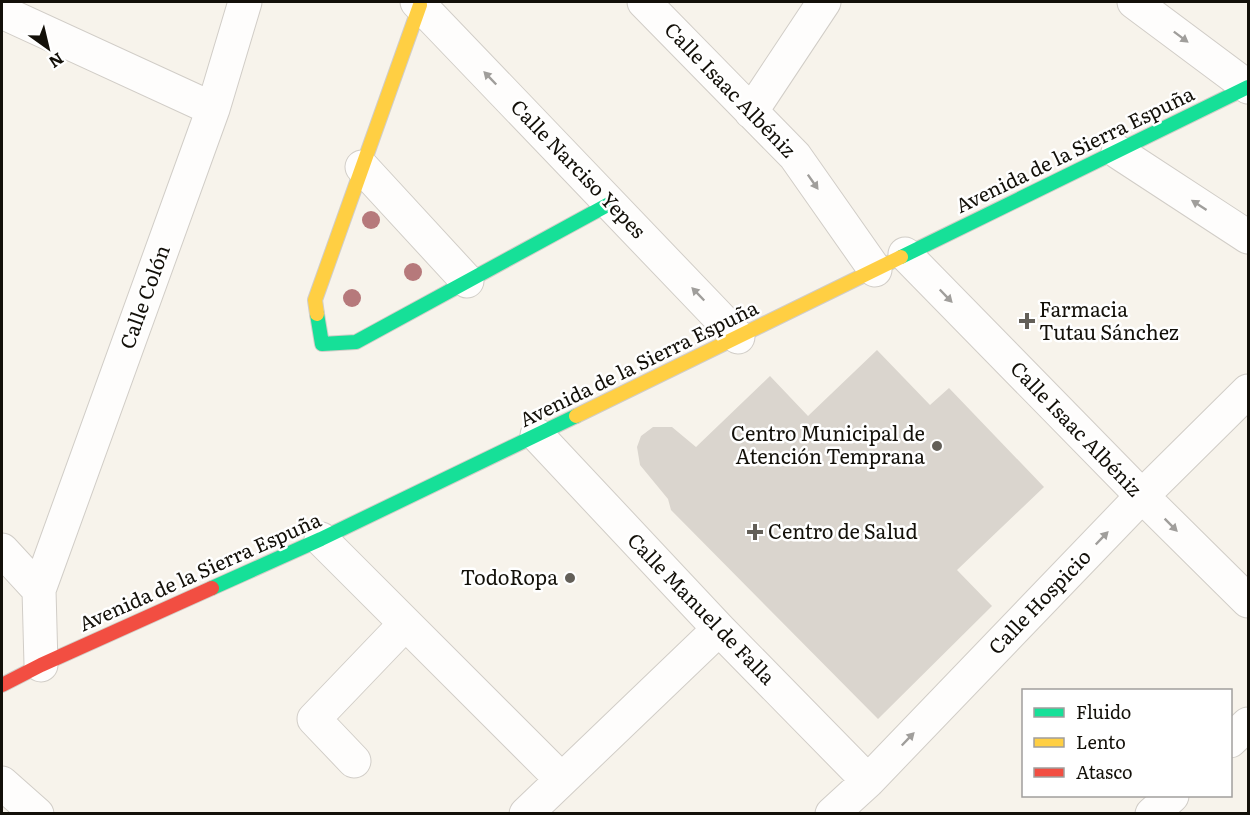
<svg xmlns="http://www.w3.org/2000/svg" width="1250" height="815" viewBox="0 0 1250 815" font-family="Literata,serif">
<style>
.building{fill:#dad5ce}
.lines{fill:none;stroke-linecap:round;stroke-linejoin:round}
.street-casing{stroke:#d1cdc7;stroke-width:35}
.fast-casing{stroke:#d1cdc7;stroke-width:16}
.slow-casing{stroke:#d1cdc7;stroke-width:16}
.jam-casing{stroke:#d1cdc7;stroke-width:16}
.street{stroke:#fefdfc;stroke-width:33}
.fast{stroke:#16e098;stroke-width:14}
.slow{stroke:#ffcf43;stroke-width:14}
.jam{stroke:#f24e42;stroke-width:14}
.tree{fill:#b6797b}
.oneway{fill:#a09e9b}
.poi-dot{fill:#635f58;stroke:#fff;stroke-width:2}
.labels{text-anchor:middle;stroke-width:5;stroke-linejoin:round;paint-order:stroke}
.street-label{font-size:20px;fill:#131009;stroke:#fff}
.poi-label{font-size:20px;fill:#131009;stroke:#fff;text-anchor:start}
</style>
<rect width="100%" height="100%" fill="#f7f3eb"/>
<path class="building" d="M877,350l53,55 19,-17 95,99 -87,83 35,36 -114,113 -207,-209 -3,-11 -28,-34 -3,-18 4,-11 12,-9h19l24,20 74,-71 38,40z"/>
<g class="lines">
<g class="street-casing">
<path id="street" d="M417,2l321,335
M644,2l151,154 80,114
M1134,2l114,85
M2,12l211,97
M751,112l73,-110
M1118,152l130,85
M362,167l105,114
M905,254l237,242 106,105
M537,435l182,194 149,152
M321,539l240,240
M2,550l37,40 2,75
M39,590l174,-481 32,-107
M1230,741l18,-17
M354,761l-40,-42 91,-95
M2,783l35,31
M526,814l193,-185
M832,814l36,-33 274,-285 106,-105
M1152,814l20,-18"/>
</g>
<g class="fast-casing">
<path id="fast" d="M901,257l347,-170
M317,314l5,30 34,-2 255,-139
M212,588l109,-49 255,-123"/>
</g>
<g class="slow-casing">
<path id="slow" d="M317,314l-2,-14 105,-295
M576,416l325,-159"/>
</g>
<g class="jam-casing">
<path id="jam" d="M2,685l39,-20 171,-77"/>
</g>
<use href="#street" class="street"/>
<use href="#fast" class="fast"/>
<use href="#slow" class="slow"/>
<use href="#jam" class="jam"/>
</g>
<g class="tree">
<circle cx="371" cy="220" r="9"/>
<circle cx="413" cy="272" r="9"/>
<circle cx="352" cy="298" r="9"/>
</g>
<defs><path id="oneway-solid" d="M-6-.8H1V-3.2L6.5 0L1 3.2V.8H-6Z" transform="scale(1.5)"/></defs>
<g class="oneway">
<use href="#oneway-solid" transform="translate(1181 37) rotate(37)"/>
<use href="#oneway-solid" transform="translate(490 78) rotate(-134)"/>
<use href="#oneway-solid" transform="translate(813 182) rotate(55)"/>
<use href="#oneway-solid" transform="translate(1199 205) rotate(-147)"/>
<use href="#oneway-solid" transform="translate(698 294) rotate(-134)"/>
<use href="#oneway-solid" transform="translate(946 296) rotate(46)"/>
<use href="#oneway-solid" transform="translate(1171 525) rotate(45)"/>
<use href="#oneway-solid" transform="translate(1102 538) rotate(-46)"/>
<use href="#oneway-solid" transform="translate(908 739) rotate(-46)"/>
</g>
<g class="poi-dot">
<path d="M1024 312h6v6h6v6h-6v6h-6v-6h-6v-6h6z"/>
<circle cx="937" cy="446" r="6"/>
<path d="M752 523h6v6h6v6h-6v6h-6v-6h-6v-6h6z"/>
<circle cx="570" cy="578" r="6"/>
</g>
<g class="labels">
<g class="street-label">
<text transform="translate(730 90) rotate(46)" y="7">Calle Isaac Albéniz</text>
<text transform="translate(1075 150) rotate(-26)" y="7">Avenida de la Sierra Espuña</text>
<text transform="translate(578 169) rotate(46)" y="7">Calle Narciso Yepes</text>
<text transform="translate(145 297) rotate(-70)" y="7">Calle Colón</text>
<text transform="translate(639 364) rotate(-26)" y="7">Avenida de la Sierra Espuña</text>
<text transform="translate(1076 429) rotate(46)" y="7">Calle Isaac Albéniz</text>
<text transform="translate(200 572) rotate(-24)" y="7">Avenida de la Sierra Espuña</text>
<text transform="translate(1040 602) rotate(-46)" y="7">Calle Hospicio</text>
<text transform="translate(701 609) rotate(46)" y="7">Calle Manuel de Falla</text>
</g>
<g class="poi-label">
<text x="1039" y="317">Farmacia<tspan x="1039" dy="23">Tutau Sánchez</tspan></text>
<text x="925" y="441" text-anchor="end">Centro Municipal de<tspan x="925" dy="23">Atención Temprana</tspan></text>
<text x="768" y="539">Centro de Salud</text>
<text x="558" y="585" text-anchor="end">TodoRopa</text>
</g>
</g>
<rect width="1250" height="815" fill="none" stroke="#131009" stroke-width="6"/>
<rect x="1022" y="689" width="210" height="108" fill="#ffffff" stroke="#a19f9d" stroke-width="1.5"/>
<rect x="1034" y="708" width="30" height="9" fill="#16e098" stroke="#a19f9d" stroke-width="1.5"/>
<text x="1076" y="719" font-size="18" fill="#131009">Fluido</text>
<rect x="1034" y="738" width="30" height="9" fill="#ffcf43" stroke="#a19f9d" stroke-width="1.5"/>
<text x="1076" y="749" font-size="18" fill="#131009">Lento</text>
<rect x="1034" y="768" width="30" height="9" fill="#f24e42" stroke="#a19f9d" stroke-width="1.5"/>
<text x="1076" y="779" font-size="18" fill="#131009">Atasco</text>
<g transform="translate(48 48) rotate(146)" stroke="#ffffff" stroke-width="4.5" paint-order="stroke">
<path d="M0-4.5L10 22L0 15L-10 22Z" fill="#131009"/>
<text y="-9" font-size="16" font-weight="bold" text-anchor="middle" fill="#131009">N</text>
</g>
</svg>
